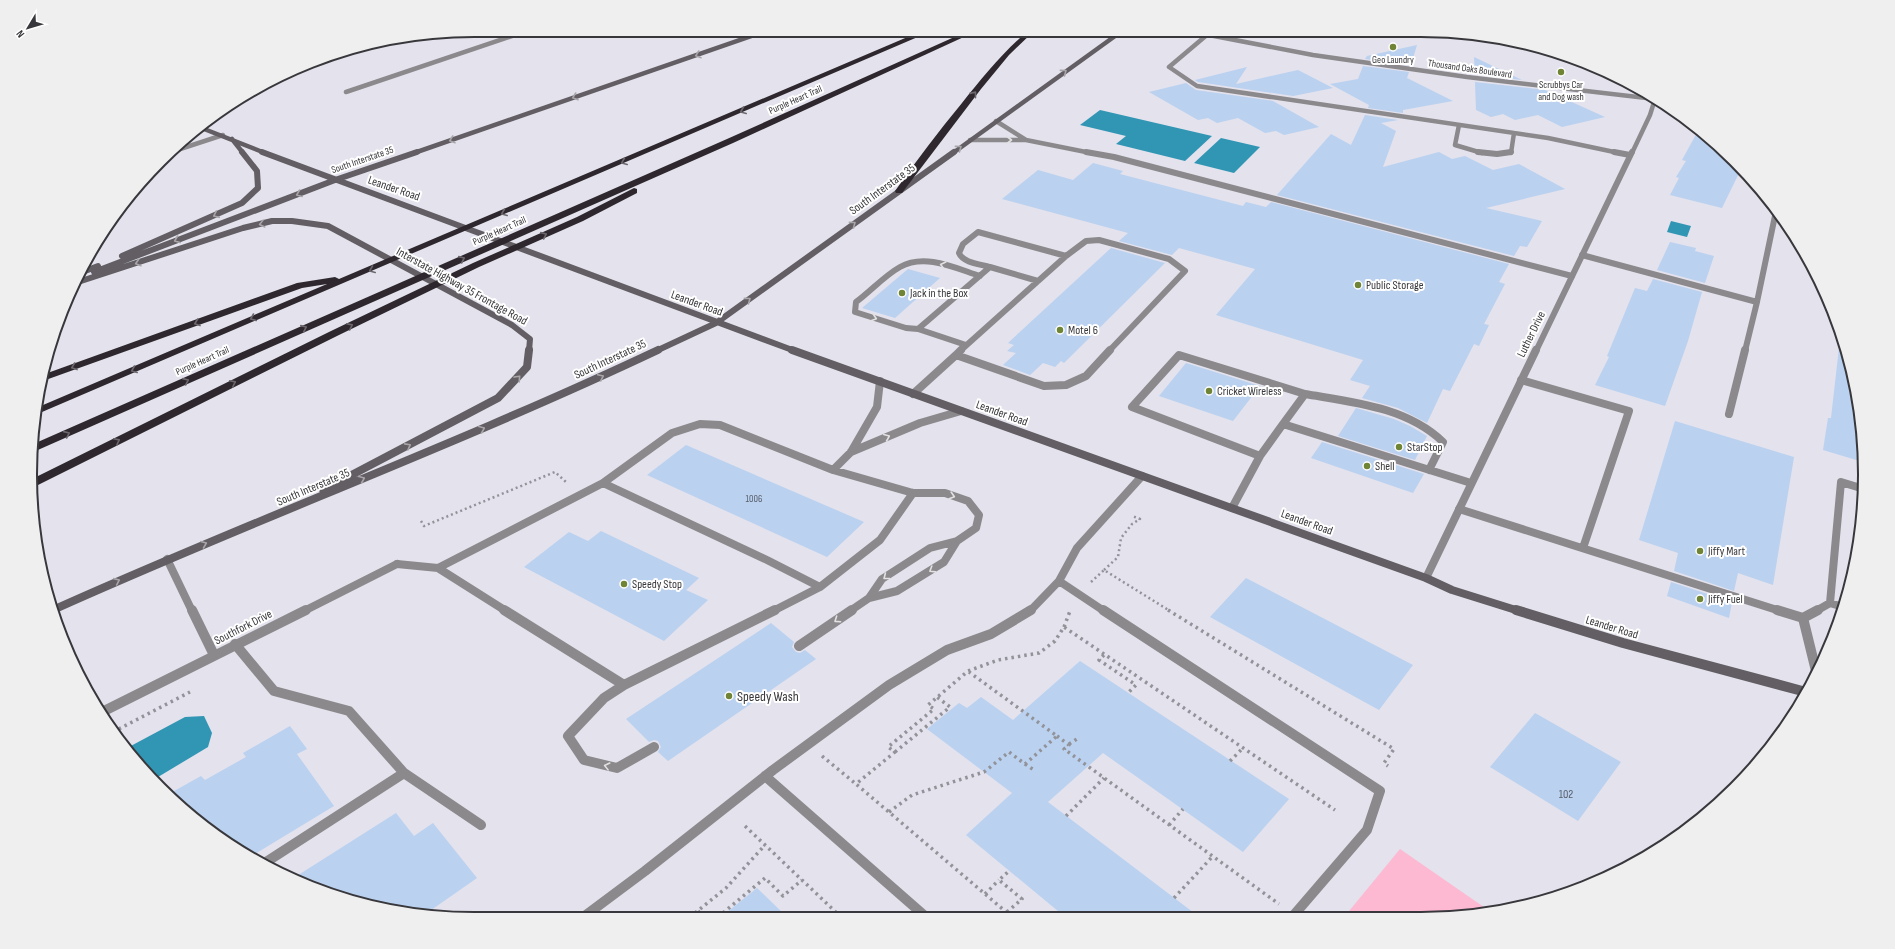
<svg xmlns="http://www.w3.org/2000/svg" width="1895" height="949" viewBox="0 0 1895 949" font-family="'Sofia Sans Condensed',sans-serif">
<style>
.green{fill:#feb9d2}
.water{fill:#3195b4}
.building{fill:#bad1f0}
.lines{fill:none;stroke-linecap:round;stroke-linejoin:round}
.path-far1{stroke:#929299;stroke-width:2.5;stroke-dasharray:2 3;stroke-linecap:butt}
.path{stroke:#929299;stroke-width:3.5;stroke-dasharray:2.5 4;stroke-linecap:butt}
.service-far3{stroke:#8c898c;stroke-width:4.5}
.service-far2{stroke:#8c898c;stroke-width:6}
.service-far1{stroke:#8c898c;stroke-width:8}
.service{stroke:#8c898c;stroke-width:10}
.minor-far3{stroke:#8c898c;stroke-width:4.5}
.minor-far2{stroke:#8c898c;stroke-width:6}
.minor-far1{stroke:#8c898c;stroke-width:8}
.minor{stroke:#8c898c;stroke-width:10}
.secondary-far3{stroke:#625e63;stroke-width:4.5}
.secondary-far2{stroke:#625e63;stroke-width:6}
.secondary-far1{stroke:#625e63;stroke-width:8}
.secondary{stroke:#625e63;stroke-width:10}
.motorway{fill:#2e282e;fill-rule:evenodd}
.oneway{stroke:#a9a6a9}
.oneway2{stroke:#6d686d}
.oneway3{stroke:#e2e2e2}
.poi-dot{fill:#6f8435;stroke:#fff;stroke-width:1.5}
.labels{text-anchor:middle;stroke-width:4;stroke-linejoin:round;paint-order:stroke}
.far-poi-label{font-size:10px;fill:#38383c;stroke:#fff}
.far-street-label{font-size:10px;fill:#38383c;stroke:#fff}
.number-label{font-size:10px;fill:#585e69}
.street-label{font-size:12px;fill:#38383c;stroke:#fff}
.poi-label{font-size:12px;fill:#38383c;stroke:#fff;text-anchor:start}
.near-number-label{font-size:12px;fill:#585e69}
.near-poi-label{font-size:14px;fill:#38383c;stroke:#fff;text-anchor:start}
.rim{fill:none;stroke:#38383c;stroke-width:2}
</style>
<rect width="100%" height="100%" fill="#e3e2ed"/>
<path class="green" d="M1400,849l91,63 -13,3 -133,1z"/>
<path class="water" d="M1100,110l112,26 -27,25 -69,-17 10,-8 -46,-11z
M1221,138l39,9 -26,26 -40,-10z
M1671,221l20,5 -4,11 -20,-5z
M204,716l8,17 -4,14 -55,33 -26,-32 58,-31z"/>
<path class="building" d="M1417,45l-6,20 -46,-6 2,-3z
M1474,57l48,23 -47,-6z
M1363,66l46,6 -2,6 46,23 -50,9v3l-35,-5 1,-3 -39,-21 28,-5z
M1247,67l-11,17 62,-14 35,18 -40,8 -95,-14 -3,-2z
M1475,82l70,8 60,27 -43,10 -24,-12 -23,5 -12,-6 -12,3 -15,-7z
M1186,83l10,7 77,11 46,26 -35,8 -8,-4 -11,2 -27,-15 -21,5 -9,-5 -10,2 -49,-28z
M1365,115l33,5 -17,3 15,8 -13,36 56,-15 13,7 13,-3 28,14 26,-6 46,25 -79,19 56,13 -15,26 -7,-1 -6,10 -237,-61 54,-61 20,11z
M1699,129l42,40 -19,39 -52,-13 9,-17 -3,-1 10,-16 -4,-1z
M1093,163l30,8 -3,3 123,32 3,-4 20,5 5,-5 238,62 -10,18 6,2 -21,40 5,1 -10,21 -5,-2 -24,47 -7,-2 -16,34 -29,-15 -36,-10 8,-12 -20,-6 13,-20 -147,-45 39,-46 -76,-21 -7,7 -53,-14 9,-8 -126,-34 36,-29 35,10z
M1670,242l26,6 -1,3 19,5 -9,27 -48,-13z
M1111,248l54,15 -101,100 -3,-2 -6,6 -12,-4 -13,12 -27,-10 13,-12 -9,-2 7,-6 -6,-2z
M908,269l32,9 -45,40 -33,-10z
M1653,279l49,13 -14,49 -23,65 -70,-21 14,-28 -2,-1 28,-68 12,3z
M1843,338l18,78 2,46 -40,-12 5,-32h3l9,-79z
M1186,363l74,23 -27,35 -74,-25z
M1356,408l38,11 16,7 17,10 -12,24 -77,-24z
M1675,421l119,36 -21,128 -35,-12 -4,18 -60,-20 4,-18 -39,-13z
M1322,442l102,32 -11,19 -102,-35z
M686,445l178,77 -37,35 -180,-82z
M601,531l98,47 -13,12 22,10 -44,41 -140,-74 45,-35 19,9z
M1246,578l167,87 -34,45 -169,-93z
M1671,582l61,20 -3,16 -62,-22z
M771,623l23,19 -2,5 4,5 4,1 5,-3 11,9 -148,102 -10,-9 3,-5 -3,-6 -4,-1 -5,2 -23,-23z
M1080,661l209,138 -46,53 -140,-99 -55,49 150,114h-134l-98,-81 46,-42 -85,-64 32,-26 8,5 14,-11 32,23z
M1535,713l86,49 -43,59 -88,-54z
M290,726l17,23 -10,5 37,52 -84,51 -23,-13 -60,-49 34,-19 4,4 41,-23 -3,-4z
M396,813l18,23 19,-13 44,55 -53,37 -64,-11 -68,-25z
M757,888l30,29h-66z"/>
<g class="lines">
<path class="path-far1" d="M421,521l3,5 131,-54 11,10
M1104,570l14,-13 3,-19 11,-14 8,-5 -8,-3
M1091,582l13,-12 66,41"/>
<path class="path" d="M1168,610l226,139 -10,14 4,3
M1064,627l6,-16
M1104,655l-5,5 37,25 -8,8
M113,732l77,-40
M1057,736l12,9 -5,4 215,155
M1069,744l11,-7
M895,752l55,-45 -13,-10
M822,756l34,28
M1230,761l13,-13
M1025,764l9,6
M889,812l23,-17 72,-23 25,-20 16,12 32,-28 -88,-64
M1066,816l38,-38
M1169,825l14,-16
M745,826l96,91
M985,894l14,-14
M1174,898l39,-42
M698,911l6,6
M1007,912l15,-13 -23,-19 10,-9
M690,917l36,-29 39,-43
M718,917l47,-39 18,18 19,-16
M1012,917l-156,-133 39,-32 -7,-5 46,-38 -6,-4 40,-34 30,-11 41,-7 16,-12 9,-14 271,183"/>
<path class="service-far3" d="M1208,34l-39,33 28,19 351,52 71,15
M346,92l184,-62
M1459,125l-4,20 27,8
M970,140h56l-30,-19
M1026,140l65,13
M171,152l52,-17
M1511,153l3,-20"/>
<path class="service-far2" d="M1086,152l28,5 458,119
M1478,152l19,2 14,-2
M1614,152l16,3
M1582,255l175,47 -12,49
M990,267c-10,-3 -27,-4 -31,-14l4,-9 15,-12 88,24
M1757,302l19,-91
M918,329l-12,-1 -51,-16 1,-10c15,-11 28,-26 44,-35 25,-14 55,1 80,9
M966,345l-48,-16 72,-62 48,14
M960,351l106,-95 20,-15 13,-1 70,19 16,12 -76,80"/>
<path class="service-far1" d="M956,355l88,31 22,-1 20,-9 24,-26
M956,355l5,-5
M1521,380l108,31 -46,137
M913,394l43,-39
M1305,394c47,8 102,13 138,48l-14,28
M1729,414l16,-64
M851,452l69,-29 41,-12
M1260,456l-128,-49 47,-52 126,39 -22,30
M833,470l80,23h32l23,8 11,14 -3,13 -19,13 -27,7 -48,31 -13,19
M1232,508l28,-52 23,-32 188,59
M1459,509l321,102
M167,559l25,52
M397,564l41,4
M1059,581l45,30
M820,587l-53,-27 -164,-77 69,-50 28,-9 20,1 113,45 18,-18 26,-45 3,-26
M1830,603l11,-121 23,7
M506,611l-68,-43 165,-85
M773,611l47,-24 60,-47 33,-47
M850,611l19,-13 28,-7 47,-29 13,-21
M1030,611l29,-30 18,-33 65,-72
M1816,611l14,-8 13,4"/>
<path class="service" d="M192,610l22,45
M504,610l120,75
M1103,610l277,181 -13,39 -74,86
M1777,610l26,8 15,-8
M1803,618l14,57
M235,644l39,47 75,20 55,62 77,52
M799,646l53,-36
M654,747l-37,21 -33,-8 -16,-24 36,-38 20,-13 151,-75
M765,776l161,141
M263,864l141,-91
M582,918l63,-47 128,-101 116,-85 58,-35 44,-16 40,-24"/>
<path class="minor-far3" d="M1188,31l125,24 154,22 188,22
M1632,153l18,-38 5,-16"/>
<path class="minor-far2" d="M1536,351l96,-199"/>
<path class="minor-far1" d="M1426,578l110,-228
M304,611l93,-47"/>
<path class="minor" d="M100,713l206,-103"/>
<path class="secondary-far3" d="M199,127l66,26
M232,139l11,14
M414,153l355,-123
M953,153l169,-122"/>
<path class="secondary-far2" d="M262,152l533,199
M122,256l120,-53 16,-15 -1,-17 -15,-19
M94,272l241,-92 82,-28
M80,273l18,-7
M75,283l168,-55 29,-7h20l36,5 184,99 18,14 -1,12
M656,351l60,-28 238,-171"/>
<path class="secondary-far1" d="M792,350l634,228 26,12 67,21
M323,490l175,-92 29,-31 2,-17
M53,610c200,-90 406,-166 605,-260"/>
<path class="secondary" d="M1516,610l107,33 183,49"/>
<path class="motorway" d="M924,30h10l-899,385 1,-7 291,-124 -25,4 -262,94 2,-7 255,-92 38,-6 4,2z
M970,30h9l-246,113 -702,310v-8l696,-306z
M1028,31h6l-25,24 -28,34 -79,104h-6l-1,-2c21,-30 43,-59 67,-88 20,-25 41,-51 66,-72z
M634,188l3,1v4l-54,28 -104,46 -140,68 -307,153v-9l299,-148 142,-68 104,-46z"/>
</g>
<defs><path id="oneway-chevron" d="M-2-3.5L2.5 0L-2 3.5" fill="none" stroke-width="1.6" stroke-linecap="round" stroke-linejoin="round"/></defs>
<g class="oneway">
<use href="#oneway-chevron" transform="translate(698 55) rotate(161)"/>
<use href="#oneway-chevron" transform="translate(1064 72) rotate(-36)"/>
<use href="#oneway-chevron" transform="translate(575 97) rotate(161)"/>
<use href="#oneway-chevron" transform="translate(452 140) rotate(161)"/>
<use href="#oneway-chevron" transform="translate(959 148) rotate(-36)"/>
<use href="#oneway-chevron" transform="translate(299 194) rotate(159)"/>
<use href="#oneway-chevron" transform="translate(216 215) rotate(155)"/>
<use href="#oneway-chevron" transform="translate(262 224) rotate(166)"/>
<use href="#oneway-chevron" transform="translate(853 224) rotate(-36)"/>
<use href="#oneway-chevron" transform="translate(177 240) rotate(159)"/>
<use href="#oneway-chevron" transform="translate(138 263) rotate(162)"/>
<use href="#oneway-chevron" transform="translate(748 300) rotate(-36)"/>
<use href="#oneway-chevron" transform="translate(601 377) rotate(-25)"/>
<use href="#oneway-chevron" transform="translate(518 378) rotate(-47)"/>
<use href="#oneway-chevron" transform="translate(482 429) rotate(-23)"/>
<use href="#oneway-chevron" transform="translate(408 446) rotate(-28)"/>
<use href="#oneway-chevron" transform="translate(362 479) rotate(-23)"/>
<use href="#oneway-chevron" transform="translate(204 544) rotate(-22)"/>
<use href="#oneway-chevron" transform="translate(117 581) rotate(-24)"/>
</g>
<g class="oneway2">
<use href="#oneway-chevron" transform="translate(974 94) rotate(-51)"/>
<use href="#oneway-chevron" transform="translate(743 111) rotate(157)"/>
<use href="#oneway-chevron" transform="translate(624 162) rotate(157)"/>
<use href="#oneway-chevron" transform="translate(504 213) rotate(157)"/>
<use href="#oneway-chevron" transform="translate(544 235) rotate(-24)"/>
<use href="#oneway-chevron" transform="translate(462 259) rotate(-24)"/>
<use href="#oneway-chevron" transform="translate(372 270) rotate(157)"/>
<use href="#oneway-chevron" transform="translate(253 318) rotate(157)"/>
<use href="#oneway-chevron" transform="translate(197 323) rotate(160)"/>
<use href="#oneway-chevron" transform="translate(350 326) rotate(-26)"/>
<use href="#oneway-chevron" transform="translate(304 328) rotate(-24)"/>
<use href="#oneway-chevron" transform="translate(74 367) rotate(160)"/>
<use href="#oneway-chevron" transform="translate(134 370) rotate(157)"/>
<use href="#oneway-chevron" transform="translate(186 381) rotate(-24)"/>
<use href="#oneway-chevron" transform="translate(233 383) rotate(-26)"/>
<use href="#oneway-chevron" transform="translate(67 434) rotate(-24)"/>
<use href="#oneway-chevron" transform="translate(117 441) rotate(-27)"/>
</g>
<g class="oneway3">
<use href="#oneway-chevron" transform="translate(1009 140)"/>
<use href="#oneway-chevron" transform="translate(943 265) rotate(-166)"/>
<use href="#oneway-chevron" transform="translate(874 318) rotate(18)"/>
<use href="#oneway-chevron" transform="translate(887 437) rotate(-23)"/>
<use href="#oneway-chevron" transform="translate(952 496) rotate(17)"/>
<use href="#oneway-chevron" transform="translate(932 570) rotate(148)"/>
<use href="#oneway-chevron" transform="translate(886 577) rotate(142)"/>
<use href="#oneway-chevron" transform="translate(837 620) rotate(146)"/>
<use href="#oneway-chevron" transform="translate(607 766) rotate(-166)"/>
</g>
<g class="poi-dot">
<circle cx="1393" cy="47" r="4"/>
<circle cx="1561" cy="72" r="4"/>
<circle cx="1358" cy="285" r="4"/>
<circle cx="902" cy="293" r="4"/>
<circle cx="1060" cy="330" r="4"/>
<circle cx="1209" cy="391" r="4"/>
<circle cx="1399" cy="447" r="4"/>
<circle cx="1367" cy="466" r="4"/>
<circle cx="1700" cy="551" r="4"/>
<circle cx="624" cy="584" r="4"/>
<circle cx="1700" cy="599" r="4"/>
<circle cx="729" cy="696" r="4"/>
</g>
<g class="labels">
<g class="far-poi-label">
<text x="1393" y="63">Geo Laundry</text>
<text x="1561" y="88">Scrubbys Car<tspan x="1561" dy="12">and Dog wash</tspan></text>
</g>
<g class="far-street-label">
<text transform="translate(1470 68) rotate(8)" y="4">Thousand Oaks Boulevard</text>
<text transform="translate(795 99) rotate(-24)" y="4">Purple Heart Trail</text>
<text transform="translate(362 159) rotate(-19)" y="4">South Interstate 35</text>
<text transform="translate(499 230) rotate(-24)" y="4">Purple Heart Trail</text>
<text transform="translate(202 360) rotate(-24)" y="4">Purple Heart Trail</text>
</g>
<g class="number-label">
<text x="754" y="502">1006</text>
</g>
<g class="street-label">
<text transform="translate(394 188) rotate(19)" y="4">Leander Road</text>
<text transform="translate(882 189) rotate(-36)" y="4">South Interstate 35</text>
<text transform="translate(462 286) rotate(29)" y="4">Interstate Highway 35 Frontage Road</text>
<text transform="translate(697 303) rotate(20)" y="4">Leander Road</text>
<text transform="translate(1531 334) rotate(-64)" y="4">Luther Drive</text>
<text transform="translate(610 359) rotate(-25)" y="4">South Interstate 35</text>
<text transform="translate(1002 413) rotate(20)" y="4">Leander Road</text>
<text transform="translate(313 487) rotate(-23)" y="4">South Interstate 35</text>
<text transform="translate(1307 522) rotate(20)" y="4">Leander Road</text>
<text transform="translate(243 627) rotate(-27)" y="4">Southfork Drive</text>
<text transform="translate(1612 627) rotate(17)" y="4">Leander Road</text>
</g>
<g class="poi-label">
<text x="1366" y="289">Public Storage</text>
<text x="910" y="297">Jack in the Box</text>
<text x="1068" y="334">Motel 6</text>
<text x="1217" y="395">Cricket Wireless</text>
<text x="1407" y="451">StarStop</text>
<text x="1375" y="470">Shell</text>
<text x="1708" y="555">Jiffy Mart</text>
<text x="632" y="588">Speedy Stop</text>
<text x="1708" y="603">Jiffy Fuel</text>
</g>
<g class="near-number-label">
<text x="1566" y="798">102</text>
</g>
<g class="near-poi-label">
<text x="737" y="701">Speedy Wash</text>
</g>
</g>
<path d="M0 0H1895V949H0ZM474 37H1421A437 437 0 0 1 1858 474V475A437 437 0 0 1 1421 912H474A437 437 0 0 1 37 475V474A437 437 0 0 1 474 37Z" fill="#efefef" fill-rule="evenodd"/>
<path class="rim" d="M474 37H1421A437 437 0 0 1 1858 474V475A437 437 0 0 1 1421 912H474A437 437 0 0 1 37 475V474A437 437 0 0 1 474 37Z"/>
<g transform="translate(28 28) rotate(232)" stroke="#ffffff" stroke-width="3" paint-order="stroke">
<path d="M0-3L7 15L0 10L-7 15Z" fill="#38383c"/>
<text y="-6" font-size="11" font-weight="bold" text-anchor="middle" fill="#38383c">N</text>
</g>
</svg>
